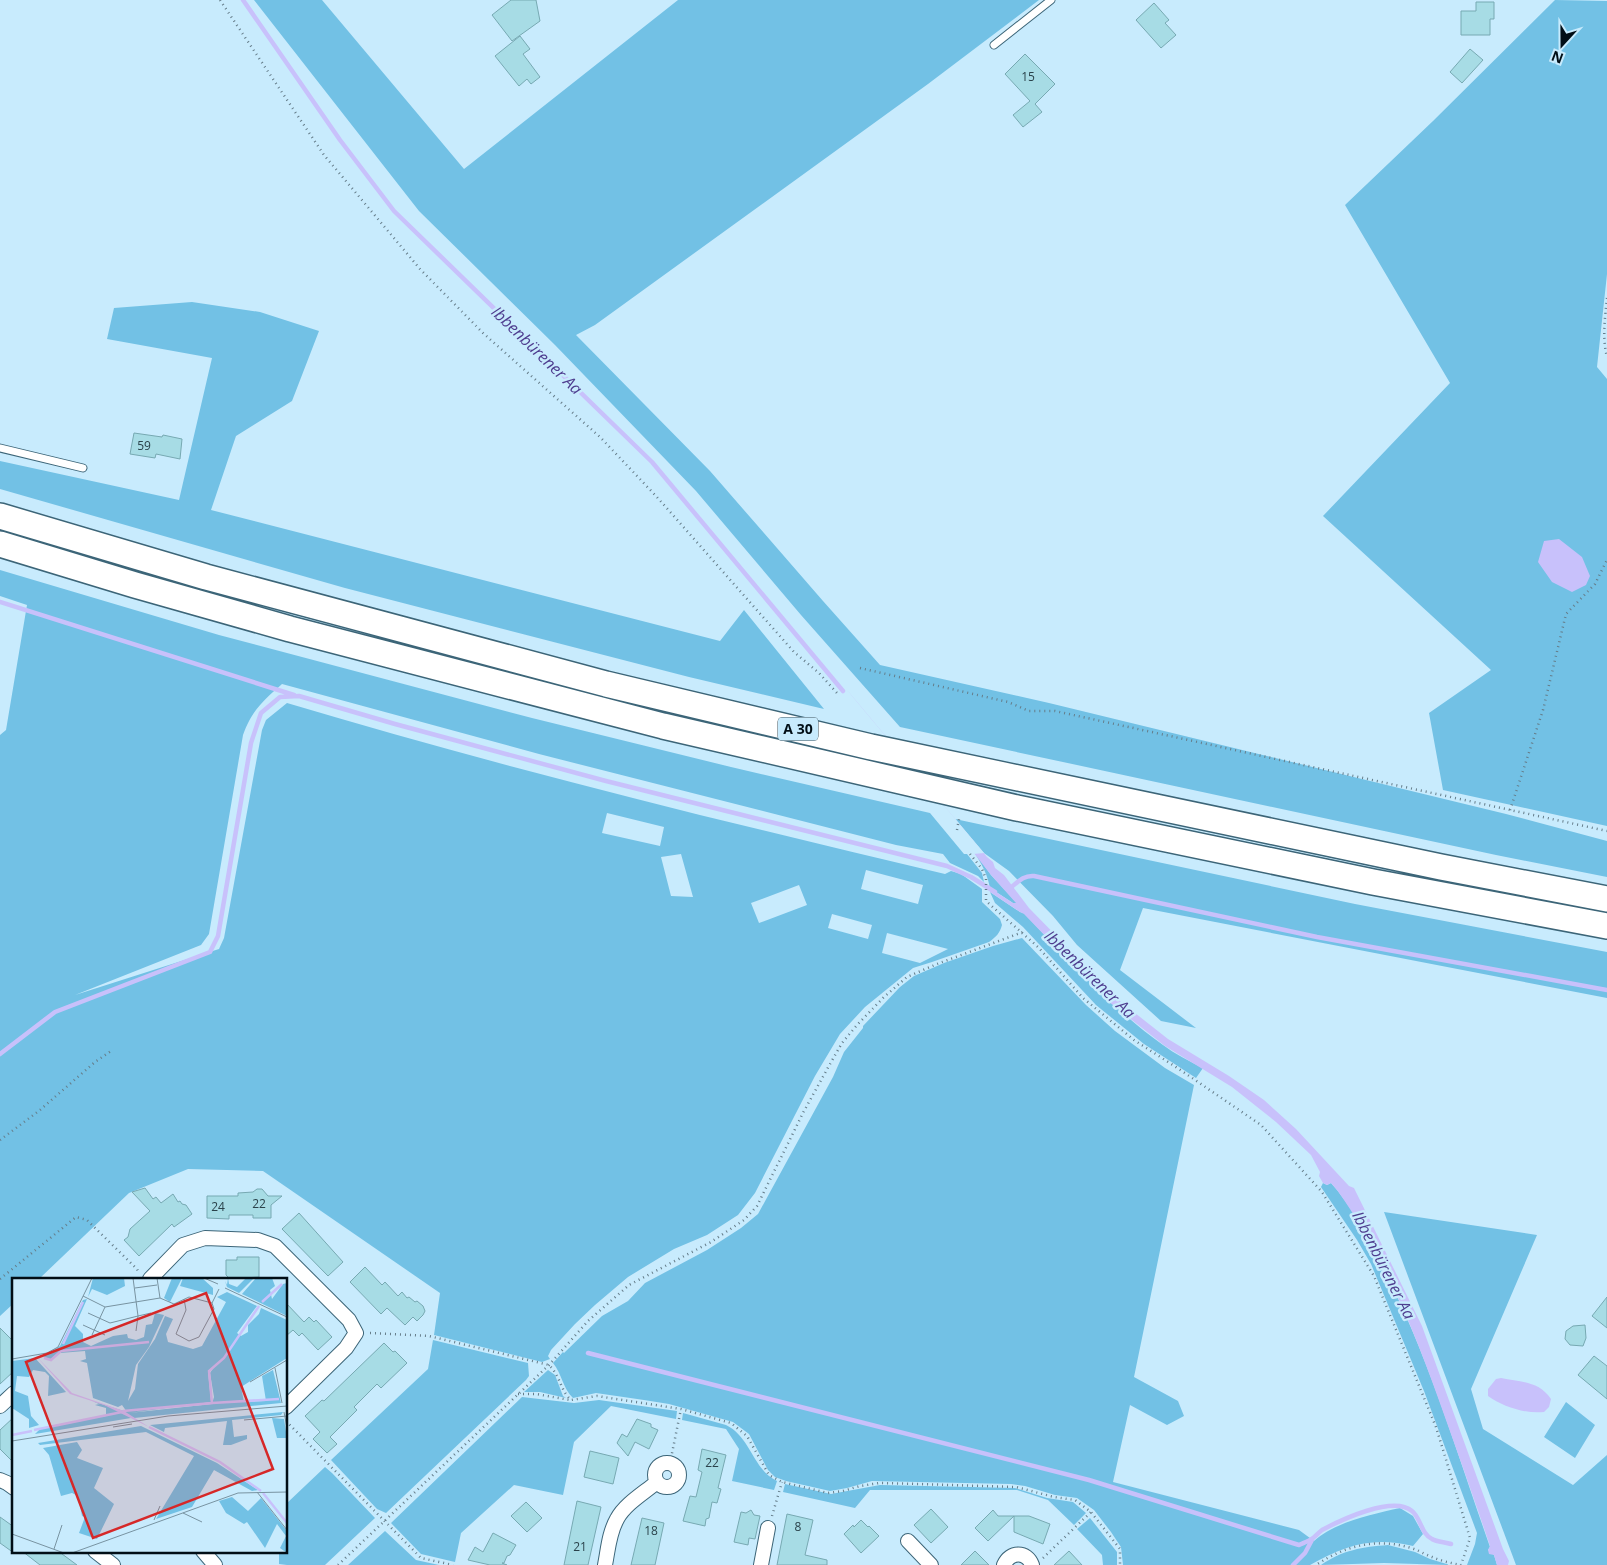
<svg xmlns="http://www.w3.org/2000/svg" width="1607" height="1565" viewBox="0 0 1607 1565" font-family="'Open Sans',sans-serif">
<style>
.green{fill:#72c1e5;fill-rule:evenodd}
.water{fill:#c8c1fb}
.pier{fill:#c8ebfd}
.lines{fill:none;stroke-linecap:round;stroke-linejoin:round}
.stream{stroke:#c8c1fb;stroke-width:4.5}
.building{fill:#a7dce5;stroke:#77a9b2}
.lane-casing{stroke:#3c6578;stroke-width:9}
.street-casing{stroke:#3c6578;stroke-width:16}
.highway-casing{stroke:#3c6578;stroke-width:28}
.path{stroke:#657d8a;stroke-width:2.5;stroke-dasharray:1 4;stroke-linecap:butt}
.lane{stroke:#fff;stroke-width:7}
.street{stroke:#fff;stroke-width:14}
.highway{stroke:#fff;stroke-width:25}
.labels{text-anchor:middle;stroke-width:5;stroke-linejoin:round;paint-order:stroke}
.number-label{font-size:12px;fill:#2a424a}
.shield{fill:#c8ebfd;stroke:#3d505b;stroke-width:1}
.shield-label{font-size:14px;font-weight:bold;fill:#010e16}
.water-label{font-size:16px;font-style:italic;fill:#4e3d8f;stroke:#c8ebfd}
.inset-river{fill:none;stroke:#c8c1fb;stroke-width:2.5}
.inset-road{fill:none;stroke:#7893a1;stroke-width:1}
.view{fill:#d62828;fill-opacity:0.15;stroke:#d62828;stroke-width:2.5}
.inset-edge{fill:none;stroke:#010e16;stroke-width:2.5}
</style>
<rect width="100%" height="100%" fill="#c8ebfd"/>
<path class="green" d="M254,0h68l142,169 214,-169h361l-111,84 -333,241 -19,10 134,136 113,130 57,64 169,38 457,111 101,27v36l-111,-22 -596,-128 -99,-112 -105,-124 -141,-146 -136,-134z
M1555,0l52,1v273l-10,93 10,12v447l-164,-36 -14,-77 62,-43 -168,-154 127,-133 -105,-178 88,-84z
M192,302l68,10 59,19 -27,70 -56,35 -25,74 509,131 24,-31 80,99 -135,-32 -344,-89 -345,-99v-28l179,39 33,-142 -105,-19 7,-31z
M0,570l219,65 313,83 199,49 199,46 34,41h3l15,19 2,9 -6,-6 -28,-13 -7,-9 -47,-9 -357,-91 -257,-70c-19,17 -30,26 -39,51l-34,199 -8,11 -126,50 144,-46 5,-11 38,-208 4,-10 21,-17c217,65 438,119 658,171l6,-3 10,3 21,15v13l18,17 2,6c-2,8 -6,12 -13,17l-57,20 -19,6 -48,39 -25,27 -25,42 -60,117 -17,22 -31,20 -33,14 -46,28 -33,28 -20,19 -24,26 -3,6 2,3 -8,3 -108,-27 6,-42 -177,-122 -75,-2 -59,24 -90,86h-25v24l-14,13v-581l6,-5 21,-125 -27,-9zM607,813l57,14 -4,19 -58,-13zM681,854l12,43 -22,-1 -10,-39zM866,870l57,15 -5,19 -57,-15zM799,885l8,20 -48,18 -8,-20zM832,914l40,11 -4,14 -40,-11zM887,933l61,16 -28,14 -38,-10z
M955,819l400,85 252,48v46l-464,-90 -23,62 76,58 -35,-7 -84,-76 -24,-29 -44,-45 -25,-18z
M969,844l22,31 26,28h-4l-23,-15c-4,-19 -11,-28 -21,-44z
M990,892l30,20 4,1c44,47 87,95 139,132 12,9 26,16 40,23l-7,10 -52,-34 -48,-39 -73,-78 -28,-24z
M1022,938l64,67 29,26 50,37 29,17 -60,292 44,24 6,15 -17,9 -37,-20 -17,77 186,48 15,11c21,-19 59,-27 86,-33l13,8 10,18 -10,12c-40,-10 -68,-1 -103,19h-187l-2,-18 -10,-15 -17,-22 -17,-12 -22,-3 -30,-9 -14,-2 -139,-3 -25,7 -17,3 -44,-10 -11,-4 -7,-7 -19,-36 -16,-12 -64,-18 -25,-4 -48,-7 -23,5c-10,-9 -11,-24 -20,-35l10,-11 1,1 38,-37 26,-15 17,-18 62,-33 34,-22 17,-14 75,-137 11,-25 19,-24v-2l37,-39 14,-11 30,-13 49,-17z
M1323,1183l4,2 4,-2c20,22 35,51 48,77 48,91 77,190 111,287l-2,3 6,5 3,10h-30l8,-21 2,-11 -53,-142 -53,-127 -14,-24 -36,-53z
M1384,1212l153,23 -66,154 12,40 90,56 34,-30v110h-91z
M433,1340l95,23 1,13 -3,4 -140,133 -9,-4 -46,-49 97,-91z
M548,1370l7,5 8,21 3,2 -26,-6h-16z
M522,1397l52,6 25,-3 78,11 -1,8 -65,-13 -37,36 -11,53 -49,-10 -53,48 -6,29 -34,-8 -30,-31z
M1566,1402l29,23 -20,33 -31,-21z
M683,1413l43,12c25,12 27,45 51,56l-3,9 -42,-9 7,-32 -13,-20 -44,-9z
M325,1467l7,6 43,45 -50,47h-38l-8,-1v-12l-10,-1h17v-47z
M785,1484l46,10 49,-9 135,3 32,10 26,4 13,11 -12,12 -26,-25 -31,-10h-147l-15,18 -72,-16z
M1090,1518l27,34v13h-14l-1,-10 -25,-26z
M385,1531l31,29 23,5h-91z
M1388,1545l27,7 15,7 20,6 -66,-2 -63,2c22,-15 41,-18 67,-20z"/>
<path class="water" d="M1559,539l23,18 8,19 -4,9 -14,7 -20,-10 -14,-20 6,-21z
M847,690l140,167 6,5 2,6 9,7 25,33 92,94 47,37 61,37 35,24 32,29 53,57 5,2 68,138 81,223 6,12 -1,4h-11l-3,-10 -5,-1 -1,-4 2,-4c-14,-42 -29,-84 -44,-126 -28,-80 -59,-160 -109,-230l-6,-7 -4,2 -4,-2 -4,-7 1,-4 -9,-17 -35,-33 -44,-35 -67,-41 -56,-44 -85,-88 -4,-2 -30,-20v-4l23,15h3l-25,-28z
M1501,1378c20,4 38,3 50,21l-2,8 -5,5c-18,2 -41,-5 -56,-16v-7l8,-10z"/>
<path class="pier" d="M847,690l137,163 -11,1 -136,-161z"/>
<g class="lines">
<path class="stream" d="M243,0l97,140 54,71 258,251 191,229
M0,602l294,93
M1009,889c8,-6 14,-14 25,-13l283,61 290,53
M0,1054l55,-42 155,-60 8,-16 33,-193 10,-30 19,-16 19,-1 96,28 211,57 341,85 24,11 24,15
M588,1353l501,127 210,65c4,-2 10,-4 14,-7 3,-2 5,-5 9,-8 19,-10 71,-35 90,-19 9,7 9,23 20,28 5,3 13,3 19,5
M1293,1565l12,-12 8,-15"/>
</g>
<path class="building" d="M511,0h25l4,21 -28,20 -20,-26z
M1476,2h18v17h-4v16h-29v-24h15z
M1154,3l15,17 -4,3 11,12 -15,13 -25,-28z
M520,36l10,13 -7,5 17,23 -9,7 -4,-5 -8,7 -24,-30z
M1470,49l13,11 -21,23 -12,-11z
M1025,54l30,30 -20,20 7,8 -19,15 -10,-12 17,-14 -25,-27z
M134,433l28,4 1,-2 19,4 -2,20 -24,-5 -1,4 -25,-4z
M145,1188l8,11 3,-2 5,6 12,-9 5,8 2,-1 2,3 4,1 6,9 -18,13 -2,-3 -33,32 -15,-16 4,-3 2,-8 20,-18 -18,-19z
M257,1189h5l6,7h14l-11,9v13h-18v-3h-24v4l-22,-1v-22h31v-3l15,-1z
M299,1213l44,49 -15,14 -46,-47z
M237,1257h22v20l-29,2 -4,-4v-15h11z
M365,1267l17,18 3,-3 13,14 4,-4 5,6 2,-1 6,5 2,-1 6,5 2,5 -2,4 -6,6 -4,-4 -8,8 -18,-17 -6,6 -31,-32z
M1607,1297v31l-15,-12z
M286,1303l18,19 5,-5 5,5 2,-2 16,17 -14,13 -16,-17 -3,3 -6,-6 -7,6z
M1585,1325l1,13 -3,8 -13,-1 -5,-6 1,-8 7,-5z
M0,1328l14,14v29l-14,13z
M384,1343l9,9 2,-1 12,12 -26,25 -4,-4 -23,23 3,3 -27,27 7,7 -10,9 -14,-14 7,-7 -15,-16 17,-16 2,1z
M1594,1356l13,10v33l-29,-24z
M14,1417v46l-14,-14v-19z
M637,1419l14,5v3l7,3 -9,19 -14,-7 -7,14 -11,-13 5,-9 5,3z
M702,1449l24,6 -8,33 3,1 -4,14 -5,-1 -3,16 -3,1 -1,7 -22,-5 7,-25 6,1 6,-25 -4,-2z
M590,1451l29,7 -6,26 -29,-7z
M577,1501l24,6 -13,58h-24z
M526,1502l16,16 -15,14 -16,-16z
M931,1509l17,18 -17,16 -17,-18z
M751,1510l3,5 6,1 -5,23 -6,-1 -1,7 -14,-3 7,-30 5,1z
M993,1510l5,6h31l21,8 -7,20 -29,-12v-16l-26,25 -13,-13z
M787,1514l26,6 -8,35 22,5v5h-50z
M0,1517l14,10v26l-14,-10z
M642,1518l22,5 -9,42h-24z
M861,1520l7,7 1,-1 10,10 -18,17 -17,-19 9,-9 1,2z
M493,1533l23,12 -6,10 -3,1 -3,7h-2l5,2h-17l-22,-5 7,-13 8,5z
M22,1551h36l19,14h-37z
M975,1551l14,14h-28z
M1069,1551l13,14h-28z"/>
<g class="lines">
<g class="lane-casing">
<path id="lane" d="M994,45l57,-45
M0,448l83,20"/>
</g>
<g class="street-casing">
<path id="street" d="M150,1279l33,-34 22,-7 53,2 17,6 74,74 7,13 -10,15 -60,59
M0,1406l14,-13
M655 1475a12 12 0 1 1 24 0a12 12 0 1 1-24 0Z
M0,1480l7,3 7,5
M908,1541l23,24
M95,1551l18,14
M203,1551l12,14
M605,1565c3,-15 4,-32 12,-46 8,-15 27,-26 40,-37
M761,1565l7,-37
M1004,1565c6,-14 23,-14 28,0"/>
</g>
<g class="highway-casing">
<path id="highway" d="M0,516l206,61 400,107 265,63 570,120 166,32
M0,544l135,41 155,44 373,97 354,82 356,74 234,44"/>
</g>
<path class="path" d="M220,0l104,155 96,114 63,64 117,104 56,59 138,156 25,21 18,20
M1607,298c-2,19 -5,40 0,59
M860,668l148,34 21,9h26l552,120
M1510,810l33,-100 23,-96 29,-30 12,-24
M957,830l2,-11
M970,854l12,15 4,10v22l52,46 45,51 51,42 45,29 82,56 61,67 52,84 62,151 34,111 -9,27c-10,-2 -20,-4 -29,-8 -6,-2 -12,-6 -18,-8 -35,-12 -68,-4 -98,16
M0,1140l40,-30 55,-48 16,-11
M0,1279l76,-62 11,3 50,49 2,4
M370,1333l59,3 120,29c12,12 11,25 22,35l26,-4 84,13 50,14 16,13 22,39 13,7 46,11 15,-2 17,-5 19,-3 39,1 98,3 38,10 21,3 16,12 29,37v16
M518,1394h18l34,6
M286,1421l135,137 32,7
M670,1463l11,-54
M772,1516l10,-34
M1043,1558l48,-46
M338,1565l211,-200 39,-44 41,-36 82,-43 33,-22 13,-14 47,-95 26,-47 12,-21 15,-18 27,-28 23,-20 30,-13 86,-32"/>
<use href="#lane" class="lane"/>
<use href="#street" class="street"/>
<use href="#highway" class="highway"/>
</g>
<g class="labels">
<g class="number-label">
<text x="1028" y="81">15</text>
<text x="144" y="450">59</text>
<text x="259" y="1208">22</text>
<text x="218" y="1211">24</text>
<text x="712" y="1467">22</text>
<text x="798" y="1531">8</text>
<text x="651" y="1535">18</text>
<text x="580" y="1551">21</text>
</g>
<rect class="shield" x="778" y="717.5" width="40" height="23" rx="4"/>
<g class="shield-label">
<text x="798" y="734">A 30</text>
</g>
<g class="water-label">
<text transform="translate(537 350) rotate(44)" y="6">Ibbenbürener Aa</text>
<text transform="translate(1090 974) rotate(44)" y="6">Ibbenbürener Aa</text>
<text transform="translate(1384 1265) rotate(63)" y="6">Ibbenbürener Aa</text>
</g>
</g>
<g transform="translate(12 1278)">
<rect width="275" height="275" fill="#c8ebfd"/>
<path d="M81,0h31l1,8 -18,9 -15,-6 -4,8zM160,0h10l-12,24 -6,-4zM171,0h19l11,10v7l-33,-9zM216,0l1,6 8,3 9,-9h8l-15,15 -12,-6 -2,-6 2,4zM244,0h16l3,8 -5,4 2,9 11,-15 4,-1v33l-45,-22zM215,14l30,14 -20,27 4,3 7,-4v-7l11,-11 2,-6 26,12v38l-46,29 3,15 22,-1 -4,-25 11,-6 8,33 -147,15 -7,-4 4,4 -96,16 6,-6 65,-12v-8l-11,-3 4,-1 28,12 -35,-15 35,11 -5,-7 -4,2 -25,-9 -6,-35 -7,-2 6,-2 -1,-8 -25,2 -9,7 -8,-4 17,-10 23,-46 4,-1 -12,27 8,8v8l8,4 22,-10 14,-2 1,4 8,2 8,-3 2,-12 6,-1 3,-11 9,2 -15,32 -13,18 -8,36 7,-12 3,-25 17,-25 10,-23 8,3 -7,15 2,8 25,7 9,-3 24,-44 -9,-5zM202,89l-4,6 4,24 -2,7 -83,9 82,-11 -3,-30zM23,80l31,34 -18,4 1,-20 -4,-4 -12,-2 -4,7 -12,-1 -2,15 13,5 3,20 8,9 -10,3v-9l-17,-11v-47zM271,134l-2,3 -49,5 2,17 13,-2v4l-16,6h-8l4,-24 -62,7 -1,4 -14,-7zM260,140l12,1 3,19h-10zM129,148l76,37 41,27 -6,1 -38,-21 -22,37 -36,12 38,-63 -48,-24 -106,13 -2,-2zM65,164l5,8 -5,8 26,10 -9,20 20,16 -17,35 -18,-6 6,-16 -3,-1 -4,-20 -6,-3 -11,3 -12,-41 -6,-7zM220,219l16,14 13,-13 26,33v22l-7,-5 6,-12 -9,-12 -12,24 -18,-26 -3,2 -18,-11 -7,-12z" fill="#72c1e5" fill-rule="evenodd"/>
<path d="M24,78l36,37 52,18 25,16 -45,-22 -34,-11z" fill="#c8c1fb"/>
<path class="inset-river" d="M250,24l20,-18M51,66l20,-42M32,80l7,2 10,-9 88,-9M200,125l67,-4M111,133l89,-8 -3,-32 15,-13 35,-52M137,149l71,35 41,29M22,152l88,-18M0,157l20,-4M251,215l24,30"/>
<path class="inset-road" d="M145,0l3,20M192,0l14,6M123,10l22,-3M213,10l62,29M71,18l22,11 55,-9 14,6 15,-7 23,6 7,-14M172,21l2,11 -10,24 13,7 10,-4 15,-28 -2,-6M76,35l22,10 28,-7 -5,-38M71,47l22,10M124,53l2,-15 13,-3M80,57l13,-28M0,81l35,-6 11,-6 34,-69M263,90l7,35M238,104l37,-22M272,134l3,16M232,142l43,-4M101,149l19,-3M0,163l156,-25 119,-10M245,214l30,38M171,235l19,9M142,242l6,-14M0,256l52,19M42,271l8,-24M60,275l166,-60 49,-1"/>
<path class="view" d="M194,15l67,176 -180,69 -67,-176z"/>
<rect width="275" height="275" class="inset-edge"/>
</g>
<g transform="translate(1562 45) rotate(201)" stroke="#c8ebfd" stroke-width="4" paint-order="stroke">
<path d="M0-4L9 19L0 12L-9 19Z" fill="#010e16"/>
<text y="-8" font-size="14" font-weight="bold" text-anchor="middle" fill="#010e16">N</text>
</g>
</svg>
